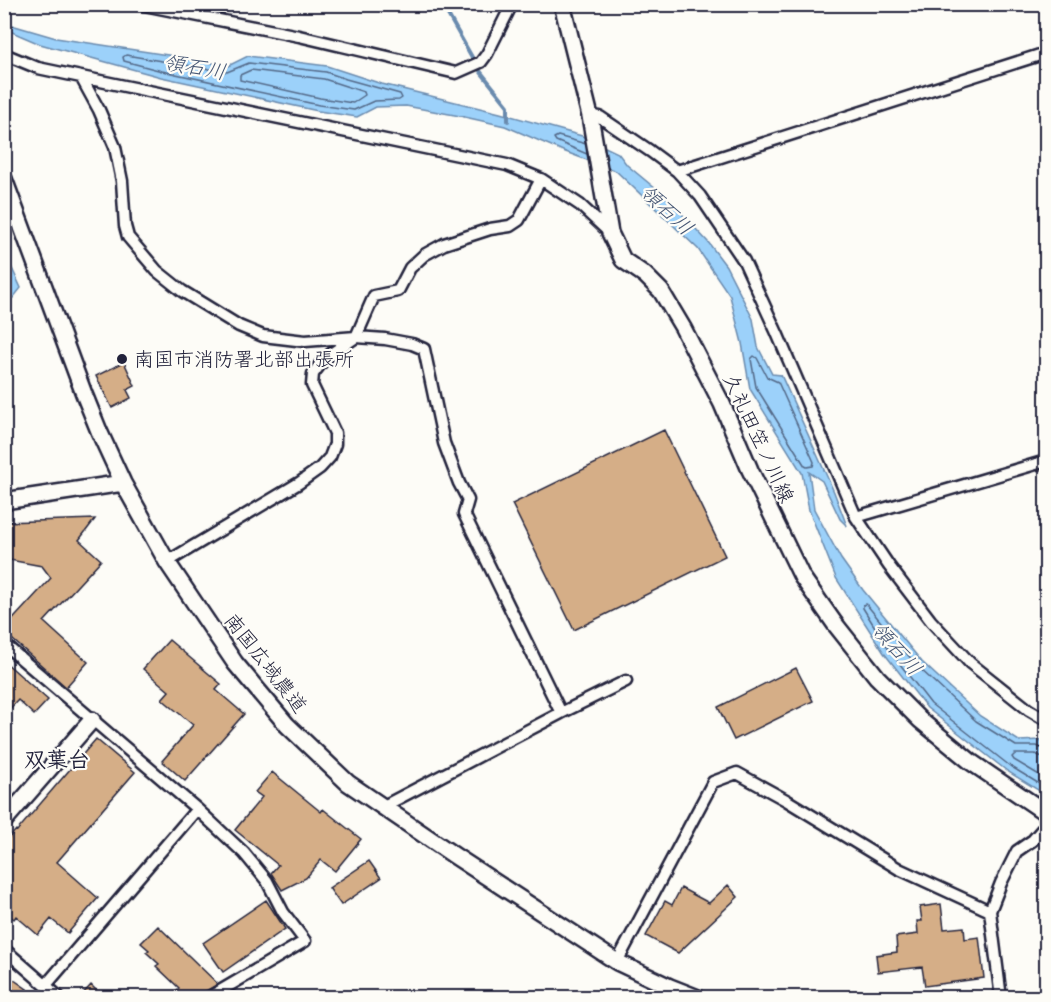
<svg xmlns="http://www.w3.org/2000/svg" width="1051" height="1002" viewBox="0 0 1051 1002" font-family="'Indie Flower','Klee One',sans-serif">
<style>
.water{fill:#9cd1fa;stroke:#6b8bae;stroke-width:1.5}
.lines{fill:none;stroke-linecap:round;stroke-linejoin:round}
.shore{stroke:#536887;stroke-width:1.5}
.stream{stroke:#6b8bae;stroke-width:4}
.building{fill:#d5ae87;stroke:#22223b;stroke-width:1.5}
.street-casing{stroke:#22223b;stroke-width:15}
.secondary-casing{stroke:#22223b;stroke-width:20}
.street{stroke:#fdfcf7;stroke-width:10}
.secondary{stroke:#fdfcf7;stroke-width:15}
.poi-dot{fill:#22223b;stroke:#fdfcf7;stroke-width:2}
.labels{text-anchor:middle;stroke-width:4.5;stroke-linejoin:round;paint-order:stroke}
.poi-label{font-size:20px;fill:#22223b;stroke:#fdfcf7;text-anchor:start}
.street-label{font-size:20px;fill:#22223b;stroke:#fdfcf7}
.water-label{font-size:21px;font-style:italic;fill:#475774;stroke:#fdfcf7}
.quarter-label{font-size:22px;font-weight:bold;fill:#22223b;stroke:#fdfcf7}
</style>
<rect width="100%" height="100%" fill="#fdfcf7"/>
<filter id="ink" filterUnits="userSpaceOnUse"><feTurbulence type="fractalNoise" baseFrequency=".0167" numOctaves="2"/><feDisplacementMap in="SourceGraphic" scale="12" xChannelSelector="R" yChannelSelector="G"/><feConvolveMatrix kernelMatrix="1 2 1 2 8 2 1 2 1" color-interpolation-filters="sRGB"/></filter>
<g filter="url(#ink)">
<path class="water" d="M4,21l11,5 41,12 112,17 60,11 20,-10 79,10 55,18 118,29 82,23 36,17 9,12 41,34 40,43 18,24 27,53 5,28 14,27 9,1 53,117 13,34 -7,-7 -18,-38 -13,-9 5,37 27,50 22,31 59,72 58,54 39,25 21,-1 6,5v50l-39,-24 -80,-63 -43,-55 -48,-75 -27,-68 -7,-37 -52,-84 -8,-46 -12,-47 -32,-47 -82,-78 -53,-20 -58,-25 -45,-10 -54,-10 -30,1 -19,10 -39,-6 -157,-34 -121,-33 -35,-15z
M4,251l17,37 -8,10 -8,5z"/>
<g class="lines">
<path class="shore" d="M126,55l101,17 22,-9 77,9 20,7 54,15 2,4 -3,2 -25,1 -20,9 -35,-5 -157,-34 -38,-10 -1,-4z
M251,70l73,9 40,13 1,3 -12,8 -33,-5 -80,-18v-5z
M586,144l-28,-8 -4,2 2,3 31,13
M754,356l3,2 10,19 11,5 36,80 -1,4 -6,1 -2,-1 -49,-79 -5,-28z
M1046,749h-3l-6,-3h-21l-40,-25 -59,-55 -50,-61 -2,-1 -2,1v3l26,42 42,54 79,62 36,22
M1046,757l-6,-1 -5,-2h-20l-3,3 2,3 32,19"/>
<path class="stream" d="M442,4l31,55
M480,71l28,35v15"/>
</g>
<path class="building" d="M124,362l11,24 -8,4 4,8 -19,10 -16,-32z
M664,430l61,126 -151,74 -62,-126z
M95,519l-16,21 22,20 -57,62 44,40 -22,25 -62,-55v-3l47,-51 -9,-12 -38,-7v-37z
M169,640l52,44 -5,6 28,24 -59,67 -23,-20 31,-36 -31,-26 7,-8 -26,-22z
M4,661l44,39 -14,15 -16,-15 -14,15z
M796,668l17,33 -79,39 -16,-33z
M96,739l39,33 -78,90 41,36 -30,35 -17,-14 -13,16 -22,-19 -2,3 -10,-8v-68l12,-13 1,1z
M272,772l49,40 2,-3 38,30 -26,32 -14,-11 -15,18 -24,12 -11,-17 7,-8 -43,-35 27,-33 -7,-5z
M369,861l12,17 -40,27 -12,-17z
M728,885l10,12 -60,56 -32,-17 19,-35 7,4 9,-17 28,15z
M266,900l19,29 -62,43 -20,-29z
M941,904l3,25 20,-2 1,12 14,-2 5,41 -59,8 -3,-19 -44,5 -2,-17 21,-3 -1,-15 22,-3 -1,-13h5l-2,-14z
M158,926l60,58 -24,14h-25l10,-10 -23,-22 3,-2 -13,-12 3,-2 -8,-7z
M4,973l23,16 -6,9h-17z
M91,985l13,13h-25z"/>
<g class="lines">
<g class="street-casing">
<path id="street" d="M139,4l160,32 157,37 25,-11 6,-8 25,-50
M4,54l34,14 43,9 426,88 34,14 39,26 30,28
M81,77l18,33 16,37 7,34 3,45 3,11 29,34 25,20 57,35 24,10 42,5 51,-4 29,2 27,5 12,5 20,94 15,40 9,17 -4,14 97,199
M590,116l10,1 50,34 27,20 23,25 44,65 33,72 79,184 33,49 42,55 39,42 59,47 17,10
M677,171l369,-118
M856,517l190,-56
M167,562l132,-79 21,-15 10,-11 5,-13v-11l-23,-48 1,-11 12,-16 31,-21 18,-41 24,-5 12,-23 14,-13 20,-11 46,-15 20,-3 9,-6 22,-41
M4,644l193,165 47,44 23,28 16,31 22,29 -97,57
M382,807l179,-94 65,-32
M990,911l11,87
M4,949l56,49
M617,962l96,-180 24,-9 49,27 113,69 91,42 11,-28 16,-32 16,-11 13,-15
M46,985l151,-176"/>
</g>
<g class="secondary-casing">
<path id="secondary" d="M562,4l28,112 20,117 13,27 22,15 16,16 22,37 39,76 28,66 52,107 33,47 42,53 43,43 51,42 75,51
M4,179l80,215 15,37 24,52 44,79 68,101 52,62 61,58 107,73 162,106 53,25 28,11
M4,501l119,-18
M4,821l88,-101"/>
</g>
<use href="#street" class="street"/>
<use href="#secondary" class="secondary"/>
</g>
</g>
<circle class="poi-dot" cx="122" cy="359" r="6"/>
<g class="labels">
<g class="poi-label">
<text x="134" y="366">南国市消防署北部出張所</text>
</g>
<g class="street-label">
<text transform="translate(759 438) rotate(65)" y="7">久礼田笠ノ川線</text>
<text transform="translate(266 663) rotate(52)" y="7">南国広域農道</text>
</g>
<g class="water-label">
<text transform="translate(195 67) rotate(10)" y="7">領石川</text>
<text transform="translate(667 210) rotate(43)" y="7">領石川</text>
<text transform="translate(897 649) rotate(48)" y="7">領石川</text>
</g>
<g class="quarter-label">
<text x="57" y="767">双葉台</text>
</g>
</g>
<rect width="1051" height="1002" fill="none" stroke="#fdfcf7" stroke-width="24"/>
<rect x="12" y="12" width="1027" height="978" fill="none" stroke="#22223b" stroke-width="2" filter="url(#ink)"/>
</svg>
